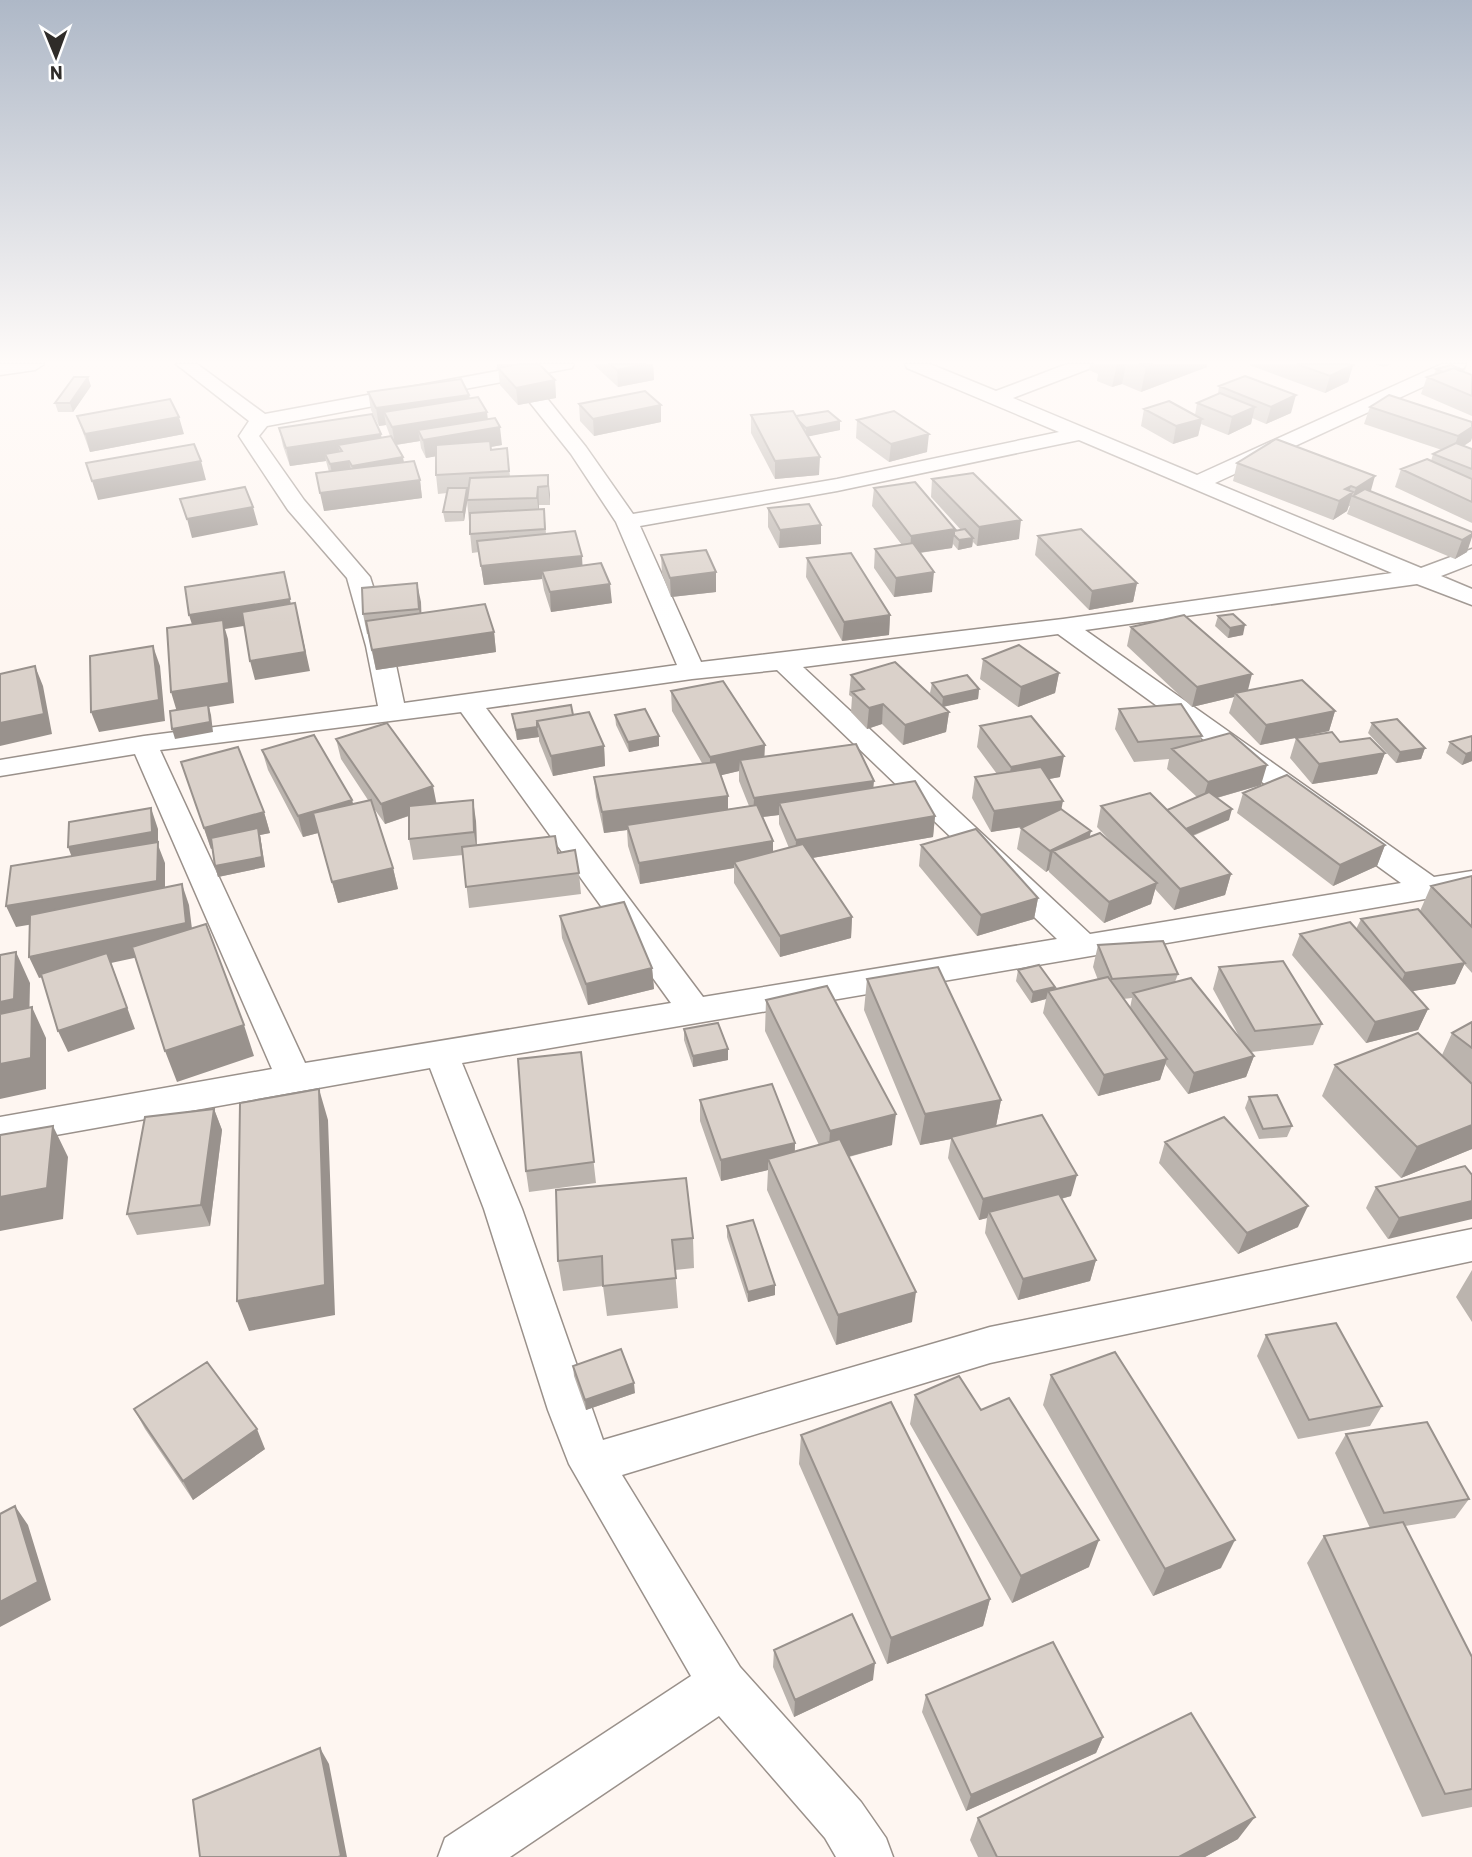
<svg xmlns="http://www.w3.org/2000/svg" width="1472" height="1857" viewBox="0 0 1472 1857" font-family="Barlow,sans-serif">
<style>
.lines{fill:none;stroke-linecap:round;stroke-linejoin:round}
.street-casing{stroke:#9a918b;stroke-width:3}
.street{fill:#fff;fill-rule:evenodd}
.wall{fill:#bbb4ae;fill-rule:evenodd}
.shaded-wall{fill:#99928d}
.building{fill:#dad1ca;stroke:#99928d;stroke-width:2}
</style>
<rect width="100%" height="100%" fill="#fef6f1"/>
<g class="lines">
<g class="street-casing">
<path id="street" d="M0,364h44l-9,6 -35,5z
M176,364h21l68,50 270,-50h39l-2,4 -43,8 57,71 47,67 204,-35 222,-47 -152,-64 -2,-4h25l66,27 71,-27h26l-2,4 -78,30 184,77 245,-111h24l-2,4 -249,115 206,85 51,-19v15l-31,12 31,13v16l-55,-21 -332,46 349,247 38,-6v20l-1010,172 60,146 81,231 387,-113 482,-98v32l-482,102 -368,112 118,192 121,135 25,36 7,19h-57l-11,-19 -106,-122 -209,141h-72l7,-19 246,-162 -122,-212 -21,-54 -64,-201 -54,-141 -430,77v-28l272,-48 -137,-315 -135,22v-16l144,-24 234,-30 -12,-60 -19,-68 -59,-68 -49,-74 10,-15zM512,380l59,74 45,68 61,143 -273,38 -12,-57 -22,-69 -66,-77 -45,-64 8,-10zM1079,440l313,133 -329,46 -362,43 -61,-136 197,-35zM1058,634l343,249 -311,51 -287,-267zM777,670l280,269 -354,58 -217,-289 206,-29zM461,712l210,291 -366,60 -145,-313z"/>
</g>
<use href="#street" class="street"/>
</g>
<path class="wall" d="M593,364h60l1,16 -36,7z
M1090,364h117v3l-66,25 -19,-8 -10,3 -15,-6 1,-7 -9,-4z
M1250,364h99l4,1 -5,17 -23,11 -76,-28z
M1375,364h16l-7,3z
M498,368l57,12 1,18 -38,7 -18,-20z
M1436,369l27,1 -1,1 10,4v41l-51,-22 6,-17 7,-2z
M91,386l-18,26h-15l-3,-9z
M1219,386l72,27 -25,11 -14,-6 -1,6 -23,11 -27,-11 -3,12 -25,8 -32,-18 3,-17 51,6 2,-12 21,-9z
M368,392l101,3 1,3 18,21 14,26 -11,2v2l16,-1 3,29 38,-2 2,30h-11v4h5l2,25 36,22v9l30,38 -61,9 -7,-22 -2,-11 -58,6 -5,-33 -7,1 -5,-52 -3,20 -19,1 -2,-10 4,-19 -9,1 -2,-19v-19l-10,2 -5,-10 -1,-7 -24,4 8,17 16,18 2,18 -98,13 5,-39 -3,-11 -36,5 -7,-20 -4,-18 103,9 8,-1 -4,-11 -7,1 -8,-16z
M1389,395l82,46 -7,5 8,3v74l-77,-36 6,-18 30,-8 2,-7 9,-4 -78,-26 6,-17z
M579,404l82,18 -67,14 -14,-15z
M751,415l45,1 44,14 -32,6 11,39 -44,4 -24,-46z
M77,416l107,18 -94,18z
M857,420l70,32 -38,10 -33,-24z
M1276,439l95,53 101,40 -5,20 -12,7 -108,-45 3,-8h-1l-2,5 -14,9 -100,-39 4,-18z
M932,479l87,60 -42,7 -4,-4 -1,5 -14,3 -5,-6 -1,4 -32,5 12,39 -38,5 -20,-29 1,-19 27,-4 -30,-39 2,-18 80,43 7,-1 -30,-33z
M768,508l53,17v19l-42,4 -11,-21z
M1038,536l99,47 -4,19 -44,8 -54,-55z
M661,555l55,17v20l-45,5 -9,-23z
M807,558l83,57 -1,20 -47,6 -36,-64z
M417,583l4,30 73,19 2,20 -120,18 -8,-36h-1l-4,-20z
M1218,616l25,19 -15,3 -13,-12z
M1131,627l117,64 87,20 -6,20 -29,6 40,5 45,11 -8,21 -65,10 -22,-26 6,-20 -36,7 -31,-32 5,-16 -42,10 -65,-61z
M983,659l76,14 -4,20 -37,14 -38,-28z
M851,675l86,26 -7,-8 2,-10 47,6 -1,10 -35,8 6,5 -3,20 -43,13 -21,-21 -15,5 -16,-17 1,-15 -3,-2z
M671,691l94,66 108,31 62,28 -2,21 -121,21 40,59 -1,21 -71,19 -46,-74v-15l-94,16 -12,-38 -1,-16 -23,3 -8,-36 -2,-20 108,-14 -30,-52zM739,771v10l10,25 -21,3v-13l-7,-21zM779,815v9l10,24 -16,4v-11l-10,-24z
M1119,709l83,27 -2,5 61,44 -44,13 12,22 -36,16 38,38 -6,21 -51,15 -19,-21 -4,15 -47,19 -55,-51v-2l-3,2 -29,-23 4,-21 3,-2 -33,6 -19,-34 3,-21 22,-3 -20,-27 3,-21 80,51 -11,2 12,30 28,28 28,11 -20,-21 4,-21 66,4 30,-13 -30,-28 2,-10 -35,3 -19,-33z
M512,714l61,1 31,31 1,20 -52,10 -14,-35v-4l-22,3z
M615,715l44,31 -30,6 -13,-27z
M1372,723l53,25 -4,11 -25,4 -28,-30z
M1472,736v25l-10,4 -16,-12 4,-11z
M336,739l100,65 40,17 1,25 81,7 21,20 2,21 -112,14 -6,-53 -50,5 -4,-21v-23l-24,8 -12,-17 20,61 5,21 -60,14 -20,-70 -15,4 -35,-67 -6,-20 90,50 1,4 15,-4 -27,-41z
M181,762l83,50 6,21 -10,2 5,32 -47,10 -3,-11 -3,-18 -1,1z
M1243,793l142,52 -8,21 -44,20 -96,-73z
M921,845l117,53 -4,21 -57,17 -58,-70z
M1472,876v97l-8,-9 -9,20 -43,7 16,18 -10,21 -52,13 -74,-88 8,-21 56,-5 5,-10 59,-8 11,-25z
M560,916l92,52 2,21 -66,16 -26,-67z
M1098,945l80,29 -3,8 66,58 -28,-51 6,-22 103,57 -9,21 -62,7 3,4 -8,21 -58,17 -23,-30 -5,16 -62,16 -55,-83 3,-14 -15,4 -15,-22 2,-11 37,17 -1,3 44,-10 -5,-13zM1132,998l-2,10 -7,-9z
M867,979l134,121 -5,26 75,70 -10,3 35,61 -6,21 -72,19 -33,-67 2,-15 -8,2 -31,-62 3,-19 -31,6 -56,-135z
M766,1000l126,145 -43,12 63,165 -76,23 -69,-155 1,-20 -47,11 -21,-60v-21l95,43v8l24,-6 -54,-114z
M1472,1022v127l-71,29 -79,-82 13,-31 107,-10 10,-22z
M684,1029l44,20v11l-35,7 -9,-27z
M581,1052l15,131 -67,9 -3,-21z
M1249,1097l43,29 -5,11 -28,2 -14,-31z
M214,1109l8,21 -12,96 -73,9 -10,-21z
M1165,1142l133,85 -60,27 -79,-91z
M1472,1175l-84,64 -22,-31 10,-21z
M556,1190l137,48 1,30 -19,2 3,38 -71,8 -4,-30 -40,5 -5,-30z
M727,1226l48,69 -27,7 -21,-65z
M1472,1270v52l-16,-25z
M1266,1335l116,71 -12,20 -72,13 -41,-83z
M573,1366l62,27 -49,17 -12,-34z
M1051,1375l170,193 -68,28 -110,-191z
M915,1395l66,15 108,157 -77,36 -102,-179z
M134,1409l131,40 -72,51 -48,-71z
M1346,1434l123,65 -14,19 -50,8 67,131v150l-50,10 -115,-254 17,-27 46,-8 -35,-75z
M801,1435l189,164 -7,27 -96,38 -88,-200z
M774,1650l99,30 -79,37 -21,-50z
M926,1695l177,42 -7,16 -130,58 -44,-99z
M978,1818l260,21 -33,18h-227l-8,-17z"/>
<path class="shaded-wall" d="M497,364h18l-18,3z
M646,364h7l1,16 -36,7 -1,-17z
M1117,364h9l-4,20 -10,3z
M1153,364h54v3l-66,25 5,-25z
M1353,365l-5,17 -23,11 5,-17z
M88,377l3,9 -18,26 -3,-9z
M555,380l1,18 -38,7 -2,-17z
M469,395l3,17h-88l2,13 -7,1 -3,-18z
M1296,395l-5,18 -25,11 5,-17z
M661,405v17l-67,14 -1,-17z
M1255,407l-4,17 -23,11 4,-18z
M487,412l2,17 11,-2 2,18 -76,13 -3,-18 -5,-10 2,11 -25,4 -3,-18z
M179,417l5,17 -94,18 -5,-18z
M1202,419l-4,17 -25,8 3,-18z
M840,421v9l-34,7v-9z
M1472,427v11l-1,3 -19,12 6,-17z
M381,434l3,18 -42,-1 -4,-6 3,13 -16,-4 1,7 -36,5 -4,-18z
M929,434l-2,18 -38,10 2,-18z
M403,457l3,18 -50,9 -4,-18z
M820,457l-1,18 -44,4v-18z
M201,461l5,19 -108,20 -6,-19z
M349,461l4,18 -19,3 -4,-18z
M548,475l2,19v11l-2,-19z
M1375,476l-5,18 -17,2 3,-8z
M420,480l2,18 -98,13 -4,-18z
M1351,486l-3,9 5,-3 -6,19 -14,9 6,-19 6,-12z
M538,487l1,18v11l-2,-18z
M467,488l1,9 -4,24 -1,-9z
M253,507l5,18 -66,13 -5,-19z
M1021,520l-2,19 -42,7 2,-19z
M821,525v19l-42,4 1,-18z
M955,529l-3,19 -42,6 1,-18z
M1472,534v3l-5,15 -12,7 7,-19z
M973,538l-1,9 -14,3 1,-10z
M582,556l1,19 -41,-4v8l-58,6 -3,-19z
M284,572l10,46 -69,11 3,10 6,64 -25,4 2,8 2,17 -38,7 -3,-10 5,-17 -6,-20 24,-58 -6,-19z
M716,572v20l-45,5 -1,-19z
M934,572l-2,20 -38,5 2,-19z
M417,583l4,19 1,26 -3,-19z
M1137,583l-4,19 -44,8 3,-19z
M610,584l2,19 -61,9 -1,-20z
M295,603l15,68 -55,9 -5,-19z
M890,615l-1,20 -47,6 2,-19z
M1245,625l-2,10 -15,3 2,-10z
M494,632l2,20 -120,18 -4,-20z
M153,646l7,20 5,55 -66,11 -8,-20z
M35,666l8,20 9,48 -52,12v-23z
M1059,673l-4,20 -37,14 3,-20z
M1252,674l-5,20 -12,-1 -1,4 -42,10 5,-20z
M979,689l-1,10 -36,8 1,-10z
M883,704l-1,20 -15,5 2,-21z
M1335,711l-6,20 -69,14 6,-20z
M949,712l-3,20 -43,13 2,-20z
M537,727l2,10 -22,3 -1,-10z
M659,736v10l-30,6 -1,-10z
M765,745l-1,21 -24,-6 -1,11 -29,7v-21z
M604,746l1,20 -52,10 -2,-20z
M1425,748l-4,11 -25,4 4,-11z
M1472,752v9l-10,4 4,-11z
M1385,753l-8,21 -65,10 7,-20z
M1064,756l-4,21 -53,10 4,-20z
M1267,765l-6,20 -59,17 6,-20z
M874,781l-2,21 -93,1v12l-26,3 1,-20z
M433,786l4,20 -52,18 -4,-20z
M728,796v21l-101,8v5l-23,3 -2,-21z
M352,800l5,20 -44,-7 5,20 -15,4 -5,-21z
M473,800l3,21 1,32 -3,-21z
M1063,801l-4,20 -68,11 3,-21z
M151,808l7,21v16l7,18v39l-149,25 -10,-21 70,-38 -8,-21z
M1232,809l-3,11 -50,21 3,-10z
M264,812l6,21 -10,2 5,32 -47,10 -3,-11 44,-31 -48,14 -7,-21z
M935,816l-2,21 -138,24 1,-21z
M1091,831l-5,21 -33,-1 -4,19 -3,2 4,-21z
M773,841v21h-39v6l-94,16 -1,-21z
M1385,845l-8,21 -44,20 7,-21z
M393,868l5,21 -60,14 -6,-21z
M1231,874l-6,21 -51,15 6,-21z
M1157,883l-6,21 -47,19 5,-21z
M182,884l7,21 5,40 -83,18 24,66 -67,23 -10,-21 52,-68 -71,15 -10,-21z
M1038,898l-4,21 -57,17 4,-21z
M852,917l-1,21 -71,19v-21z
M16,952l14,31 -1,47 -29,7v-35z
M1465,963l-10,21 -59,10 9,-21z
M652,968l2,21 -66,16 -2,-21z
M1055,987l-2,10 -5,-6 -2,8 -15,4 2,-11z
M32,1007l14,31v51l-46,10v-35z
M1428,1009l-10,21 -52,13 9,-21z
M244,1025l10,31 -77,26 -12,-31z
M728,1049v11l-35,7v-11z
M1254,1056l-8,21 -58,17 6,-21z
M1167,1059l-7,21 -62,16 6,-21z
M319,1089l9,31 7,195 -86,16 -12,-30z
M1001,1100l-6,31 -44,6v2l-31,6 5,-31z
M214,1109l8,21 -12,96 -9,-21z
M896,1114l-4,31 -64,17 2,-31z
M1472,1125v24l-71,29 16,-31z
M53,1126l15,31 -5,62 -63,12v-34z
M795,1143l-1,21 -26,-5v11l-47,11v-21z
M1077,1175l-6,21 -80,21 -2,-5 -2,6 -8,2 4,-21z
M1472,1201v18l-84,20 11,-21z
M1308,1206l-10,21 -60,27 9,-21z
M1096,1260l-6,21 -72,19 5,-21z
M775,1285v10l-27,7v-10z
M916,1292l-4,30 -76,23 2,-30z
M634,1383l1,10 -49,17 -1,-10z
M257,1429l8,20 -72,51 -10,-19z
M15,1506l13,19 23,75 -51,27v-25z
M1099,1540l-10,27 -77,36 9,-27z
M1235,1540l-14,28 -68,28 12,-27z
M990,1599l-7,27 -96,38 4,-26z
M875,1663l-2,17 -79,37 1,-17z
M1103,1737l-7,16 -130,58 5,-16z
M320,1748l9,16 18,93h-9z
M1255,1817l-17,22 -33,18h-26z"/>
<path class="building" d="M518,364h21l16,16 -39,8 -18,-20z
M610,364h36l-29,6z
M1139,364h14l-7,3z
M1297,364h52l4,1 -23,11z
M1451,365l12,5 -3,1 -6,-3 -11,4 -7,-3z
M1454,368l18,7v21l-45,-19z
M1245,376l51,19 -25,12 -52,-21z
M74,377h14l-18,26h-15z
M461,379l8,16 -93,13 -8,-16z
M645,391l16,14 -68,14 -14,-15z
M1220,393l35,14 -23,10 -35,-14z
M1389,395l83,27v5l-14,9 -88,-29z
M478,397l9,15 -95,15 -8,-15z
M170,399l9,18 -94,17 -8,-18z
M1169,401l33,18 -26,7 -32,-17z
M793,411l27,46 -45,4 -24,-46z
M828,411l12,10 -34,7 -7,-7 -3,-5z
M894,411l35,23 -38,10 -34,-24z
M372,414l9,20 -95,14 -7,-20z
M495,418l5,9 -77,13 -5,-10z
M391,436l12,21 -51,9 -3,-5 -19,3 -5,-10 17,-3 -4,-6z
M1276,439l99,37 -19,12 -5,-2 -6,3 8,3 -14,9 -102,-38z
M490,441l1,9 16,-2 2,23 -73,4v-30z
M1456,443l16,6v20l-39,-15z
M194,444l7,17 -109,20 -6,-18z
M1427,459l45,20v23l-71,-33z
M414,461l6,19 -100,13 -4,-20z
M973,473l48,47 -42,7 -47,-48z
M548,475v11l-10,1 -1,11 -70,2 3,-22z
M915,482l40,47 -44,7 -37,-48z
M245,487l8,20 -66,12 -7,-20z
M448,488h19l-4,24h-20z
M1365,489l107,43v2l-10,6 -109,-44z
M809,504l12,21 -41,5 -12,-22z
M544,509l1,20 -75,5v-21z
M965,529l8,9 -14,2 -5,-5v-4z
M1081,529l56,54 -45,8 -54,-55z
M575,531l7,25 -101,10 -4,-25z
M913,543l21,29 -38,6 -21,-29z
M706,550l10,22 -46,6 -9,-23z
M851,553l39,62 -46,7 -37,-64z
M601,563l9,21 -60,8 -8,-21z
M284,572l6,27 -101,16 -4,-28z
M417,583l2,26 -56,5 -1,-26z
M295,603l10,49 -55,9 -8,-49z
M485,604l9,28 -122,18 -6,-29z
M1233,614l12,11 -15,3 -12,-12z
M1184,615l68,59 -55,13 -66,-60z
M223,620l6,63 -58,9 -4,-64z
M1019,645l40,28 -38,14 -38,-28z
M153,646l6,54 -68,12 -1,-56z
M895,662l54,50 -44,13 -22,-21 -14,4 -17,-16 12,-3 -13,-14z
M35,666l9,48 -44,9v-49z
M967,675l12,14 -36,8 -11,-14z
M1302,680l33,31 -69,14 -31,-32z
M723,681l42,64 -55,12 -39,-66z
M1181,704l21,32 -64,6 -19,-33z
M208,705l2,17 -38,7 -2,-18z
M571,705l2,10 -36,6v6l-21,3 -4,-16z
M645,709l14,27 -31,6 -13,-27z
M589,712l15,34 -53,10 -14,-35z
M1031,716l33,40 -53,11 -31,-41z
M1397,719l28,29 -25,4 -28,-29z
M387,723l46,63 -52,18 -45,-65z
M1332,732l8,10 30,-4 15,15 -66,11 -23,-26z
M1230,733l37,32 -59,17 -36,-33z
M314,735l38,65 -54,16 -36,-66z
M1472,736v16l-6,2 -16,-12z
M856,744l18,37 -120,17 -14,-38z
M238,747l26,65 -60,16 -23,-66z
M716,762l12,34 -126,16 -8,-35z
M1041,767l22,34 -69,10 -19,-34z
M1287,775l98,70 -45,20 -97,-72z
M915,781l20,35 -139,24 -17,-37z
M1209,792l23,17 -46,20 -19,-19z
M1150,793l81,81 -51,15 -79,-83z
M371,800l22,68 -61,14 -19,-69z
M473,800l1,32 -65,7v-33z
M757,805l16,36 -134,22 -12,-38z
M151,808l1,24 -84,15 1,-25z
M1061,809l30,22 -41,20 -29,-23z
M258,828l4,29 -47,9 -4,-28z
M976,829l62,69 -57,17 -60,-70z
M1100,833l57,50 -48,19 -56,-51z
M555,836l3,17 17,-3 4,23 -113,14 -4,-40z
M158,842l-1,39 -151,25 5,-40z
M803,844l49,73 -72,19 -46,-74z
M1472,876v51l-41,-41z
M182,884l4,39 -157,34 1,-42z
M624,902l28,66 -66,16 -26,-68z
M1418,909l47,54 -60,10 -44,-54z
M1350,922l78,87 -53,13 -75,-88z
M206,924l38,101 -79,26 -33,-104z
M1163,941l15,33 -66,5 -14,-34z
M16,952l-2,47 -14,3v-47z
M107,953l20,55 -69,23 -17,-57z
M1283,961l39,63 -67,7 -36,-64z
M1039,965l16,22 -22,5 -15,-22z
M938,967l63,133 -76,14 -58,-135z
M1108,977l59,82 -63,16 -56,-84z
M1191,978l63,78 -60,17 -61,-80z
M827,986l69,128 -66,17 -64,-131z
M32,1007l-1,51 -31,6v-50z
M1472,1022v26l-20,-15z
M718,1023l10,26 -35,7 -9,-27z
M1418,1033l54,51v41l-55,22 -82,-82z
M581,1052l13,110 -68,9 -8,-112z
M772,1084l23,59 -74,17 -21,-60z
M319,1089l6,196 -88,16 3,-198z
M1277,1095l15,31 -29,3 -14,-32z
M214,1109l-13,96 -74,9 18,-97z
M1042,1115l35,60 -94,24 -32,-62z
M1224,1117l84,89 -61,27 -82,-91z
M53,1126l-6,62 -47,9v-62z
M840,1139l76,153 -78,23 -70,-156z
M1465,1166l7,9v26l-73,17 -23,-31z
M686,1178l7,60 -21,2 4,38 -73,8 -1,-30 -44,5 -2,-71z
M1059,1194l37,66 -73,19 -34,-67z
M753,1220l22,65 -27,7 -21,-66z
M1336,1323l46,83 -73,14 -43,-85z
M621,1349l13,34 -49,17 -12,-34z
M1115,1352l120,188 -70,29 -114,-194z
M207,1362l50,67 -74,52 -49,-72z
M959,1376l22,34 28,-12 90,142 -78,36 -106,-181z
M891,1402l99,197 -99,39 -90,-203z
M1427,1422l42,77 -85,14 -38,-79z
M15,1506l23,76 -38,20v-88z
M1403,1522l69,135v132l-27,5 -121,-258z
M852,1614l23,49 -80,37 -21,-50z
M1053,1642l50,95 -132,58 -45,-100z
M1191,1713l64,104 -76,40h-182l-19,-39z
M320,1748l21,108 -3,1h-138l-7,-57z"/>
<linearGradient id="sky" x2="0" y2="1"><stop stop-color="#aeb8c7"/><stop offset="0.58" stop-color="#fffbf9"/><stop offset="1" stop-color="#fffbf9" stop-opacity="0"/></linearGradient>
<rect width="1472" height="624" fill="url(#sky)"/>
<g transform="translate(56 56) rotate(179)" stroke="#ffffff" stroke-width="5" paint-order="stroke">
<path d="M0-5L12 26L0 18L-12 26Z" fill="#2f2c29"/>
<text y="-10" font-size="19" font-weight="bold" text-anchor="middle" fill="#2f2c29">N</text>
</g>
</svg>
